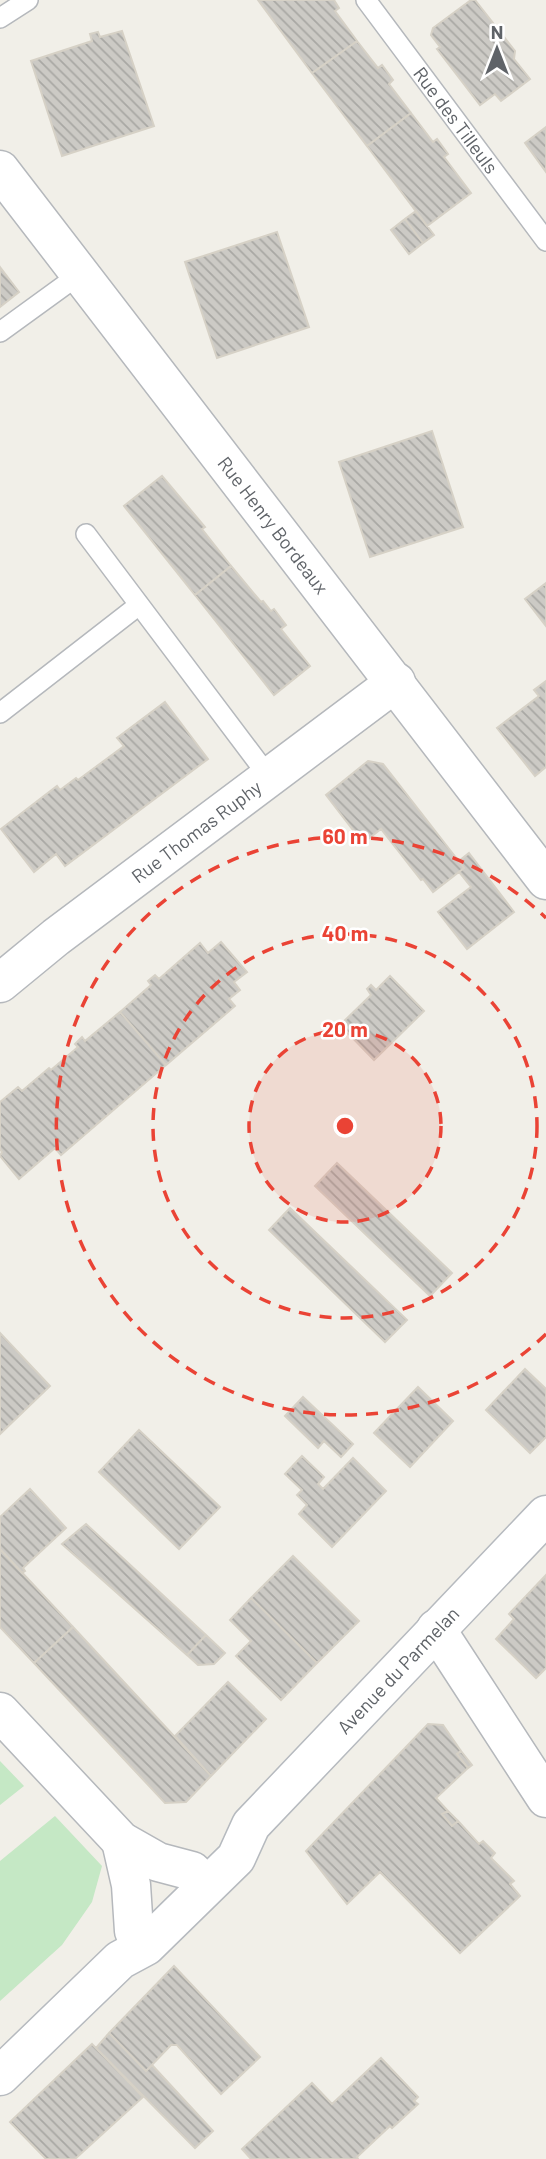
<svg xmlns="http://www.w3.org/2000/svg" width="546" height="2159" viewBox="0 0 546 2159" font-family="Barlow,sans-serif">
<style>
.green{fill:#c5e8c5}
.building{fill:url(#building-back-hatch);stroke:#d6d1c6;stroke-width:2}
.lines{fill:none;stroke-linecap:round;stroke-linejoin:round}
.service-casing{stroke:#b5b8bc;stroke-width:22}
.minor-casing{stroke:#b5b8bc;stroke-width:41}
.secondary-casing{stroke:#b6babf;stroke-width:41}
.service{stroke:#fff;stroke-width:19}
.minor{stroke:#fff;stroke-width:38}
.secondary{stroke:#fff;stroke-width:38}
.ring{fill:none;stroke:#ea4335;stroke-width:3.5;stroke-dasharray:12 9}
.labels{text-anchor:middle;stroke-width:5;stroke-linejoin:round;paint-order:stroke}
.street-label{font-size:19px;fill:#5f6368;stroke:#fff}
.centre{fill:#ea4335;stroke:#fff;stroke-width:3.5}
.ring-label{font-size:21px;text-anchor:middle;font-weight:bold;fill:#ea4335;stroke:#fff;stroke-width:5;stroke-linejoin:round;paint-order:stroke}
</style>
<defs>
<pattern id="building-back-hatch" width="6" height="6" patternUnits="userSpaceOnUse" patternTransform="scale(1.75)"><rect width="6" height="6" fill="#cccac5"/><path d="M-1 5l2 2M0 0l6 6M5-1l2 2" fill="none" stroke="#a9a8a4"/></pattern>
</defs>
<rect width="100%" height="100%" fill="#f1efe8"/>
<path class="green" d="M0,1761l24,25 -24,19z
M55,1816l47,50 -10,36 -30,43 -62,56v-140z"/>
<path class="building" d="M258,0h76l5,8 -4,3 22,30 -45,32z
M471,0h4l40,51 -1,8 16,20 -29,22 -6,-7 -15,11 -43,-56 3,-2 -9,-12 2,-7z
M122,31l32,95 -92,30 -31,-95 61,-20 -2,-7 8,-2 2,5z
M357,41l21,27 4,-3 11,15 -4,4 22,29 -44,33 -55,-73z
M411,113l22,29 4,-3 11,15 -4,3 27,36 -44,33 -60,-80z
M546,127v45l-21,-29z
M416,211l18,24 -11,8 -18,-24z
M405,219l18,24 -14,11 -18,-24z
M277,232l32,95 -92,31 -32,-96z
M0,267l19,25 -19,15z
M432,431l31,96 -93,30 -31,-95z
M162,476l43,51 -3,2 29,37 -36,29 -71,-89z
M231,566l30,36 2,-1 8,10 3,-2 12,16 -5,4 29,37 -36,29 -79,-100z
M546,583v43l-21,-27z
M546,681v86l-11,9 -38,-48 42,-32 -5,-6z
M165,702l43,57 -143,107 -9,-12 -22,18 -33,-43 56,-43 3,4 16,-12 2,2 46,-34 -7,-8z
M368,761l15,3 81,104 -31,24 -10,-13 -2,1 -40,-51 -18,14 -37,-48z
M469,853l45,59 -47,37 -29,-37 33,-25 -12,-15 5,-4 -5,-7z
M221,942l26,30 -13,10 6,8 -11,9 6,7 -69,59 -46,-53 31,-27 -3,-4 7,-6 4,4 41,-36 8,10z
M390,976l34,35 -50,49 -34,-35 31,-30 -4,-6 4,-4 5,5z
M120,1012l46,53 -105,90 -6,-7 -36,31 -19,-23 2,-4 -2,-3v-47l18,-15 4,4 27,-23 2,2 27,-23 -3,-3 7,-7 3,4z
M337,1163l115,110 -22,23 -115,-110z
M290,1208l117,112 -22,22 -116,-112z
M0,1333l50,53 -50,48z
M525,1369l21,20v48l-16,16 -44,-43z
M418,1387l35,34 -43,46 -36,-34z
M303,1397l50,47 -12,13 -17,-16 -6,7 -33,-32z
M139,1430l81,77 -41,42 -80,-77z
M302,1456l22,21 -6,7 5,5 30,-31 33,33 -54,56 -33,-33 8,-9 -10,-10 5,-5 -17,-16z
M30,1489l36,39 -43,40 2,3 -3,2 -22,-24v-32z
M86,1524l120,111 -19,20 -125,-111z
M0,1549l73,78 -39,36 -34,-36z
M293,1556l66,65 -42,42 -66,-65z
M546,1575v93l-10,10 -40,-39 18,-20 -5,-5z
M251,1598l66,65 -36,37 -45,-44 15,-15 -21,-21z
M73,1627l138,149 -25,26 -21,1 -131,-140z
M206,1635l19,18 -11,11 -16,1 -11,-10z
M228,1682l38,37 -55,57 -36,-40z
M428,1724l15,1 18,26 -4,3 11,14 -32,30 12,13 -6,3 10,12 6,-5 21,23 4,-3 12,12 -4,5 23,23 -4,3 10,12 -60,57 -80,-81 -33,32 -41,-53z
M461,1751l11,14 -4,3 -11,-14z
M448,1811l10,10 -6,5 -10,-12z
M174,1966l86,91 -39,37 -44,-49h-6l-25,26 -37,-38z
M109,2033l37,38 6,-6 61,66 -18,17 -99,-100z
M92,2044l51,53 -68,62h-29l-36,-37z
M381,2058l37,39 -4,4 4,3 -26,24 -2,-2 -33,31 1,2h-107l-9,-10 70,-66 20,21z"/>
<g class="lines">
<g class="service-casing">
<g id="service">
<path id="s1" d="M366,0l180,241"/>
<path d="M0,18l28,-18"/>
<path d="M0,332l80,-58"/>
<path d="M86,534l183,243"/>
<path d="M0,713l139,-108"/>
</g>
</g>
<g class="minor-casing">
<g id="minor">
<path id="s2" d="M0,170l546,710"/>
<path id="s3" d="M0,983l56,-46 340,-255"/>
<path d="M436,1629l110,169"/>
<path d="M0,1712l121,129 37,21 34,9"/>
<path d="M121,1841l10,44 3,46"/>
</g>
</g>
<g class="secondary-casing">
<g id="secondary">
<path id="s4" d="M0,2076l120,-116 26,-14 90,-88 15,-33 295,-310"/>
</g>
</g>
<use href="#service" class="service"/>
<use href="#minor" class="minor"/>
<use href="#secondary" class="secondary"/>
</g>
<circle cx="345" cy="1126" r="96" fill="#ea4335" fill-opacity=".12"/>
<g class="ring">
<circle cx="345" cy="1126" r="96"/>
<circle cx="345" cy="1126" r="192"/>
<path d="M546 1334A289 289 0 1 1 546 918"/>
</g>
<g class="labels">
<g class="street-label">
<text dy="7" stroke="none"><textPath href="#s1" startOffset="150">Rue des Tilleuls</textPath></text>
<text dy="7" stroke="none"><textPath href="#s2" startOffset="448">Rue Henry Bordeaux</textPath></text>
<text dy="7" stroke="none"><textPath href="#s3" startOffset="248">Rue Thomas Ruphy</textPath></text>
<text dy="7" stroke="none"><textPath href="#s4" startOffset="572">Avenue du Parmelan</textPath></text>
</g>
</g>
<circle cx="345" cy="1126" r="10" class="centre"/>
<g class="ring-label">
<text x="345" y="844">60 m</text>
<text x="345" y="941">40 m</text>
<text x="345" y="1037">20 m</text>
</g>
<g transform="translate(497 49)" stroke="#ffffff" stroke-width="5" paint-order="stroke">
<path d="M0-5L12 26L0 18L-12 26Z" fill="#5f6368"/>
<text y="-10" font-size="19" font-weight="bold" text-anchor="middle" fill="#5f6368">N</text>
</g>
</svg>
